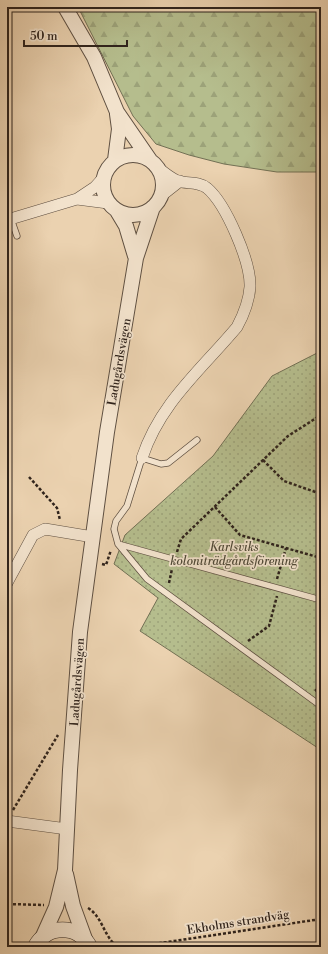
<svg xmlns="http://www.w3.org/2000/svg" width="328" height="954" viewBox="0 0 328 954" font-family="'Libre Bodoni',serif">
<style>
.forest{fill:url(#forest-firs);stroke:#727054}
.garden{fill:url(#garden-dots);stroke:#727054}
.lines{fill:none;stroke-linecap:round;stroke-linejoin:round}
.service-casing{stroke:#5e4f41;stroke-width:7}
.minor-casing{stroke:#5e4f41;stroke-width:12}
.tertiary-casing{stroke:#5e4f41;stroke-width:16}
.secondary-casing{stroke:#2f231c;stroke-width:16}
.path{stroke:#2f231c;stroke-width:2.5;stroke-dasharray:3 2;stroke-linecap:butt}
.service{stroke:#f2e2cc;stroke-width:5.5}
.minor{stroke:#f2e2cc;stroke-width:11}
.tertiary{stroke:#f2e2cc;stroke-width:14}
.secondary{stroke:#f2e2cc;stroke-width:15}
.labels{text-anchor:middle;stroke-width:3.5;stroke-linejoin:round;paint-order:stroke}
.street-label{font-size:12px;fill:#2f231c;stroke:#f2e2cc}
.park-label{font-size:12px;font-style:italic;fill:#504a38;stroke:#f2e2cc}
</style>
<defs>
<pattern id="forest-firs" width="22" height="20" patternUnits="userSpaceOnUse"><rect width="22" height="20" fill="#b5bd8d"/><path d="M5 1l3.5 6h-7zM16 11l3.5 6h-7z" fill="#9ca279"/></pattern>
<pattern id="garden-dots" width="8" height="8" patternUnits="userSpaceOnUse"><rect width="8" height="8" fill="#b5bd8d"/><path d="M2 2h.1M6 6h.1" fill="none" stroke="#9ca279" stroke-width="1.8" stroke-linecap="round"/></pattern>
</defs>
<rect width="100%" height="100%" fill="#ebd2b0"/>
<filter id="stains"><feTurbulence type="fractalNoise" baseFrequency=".005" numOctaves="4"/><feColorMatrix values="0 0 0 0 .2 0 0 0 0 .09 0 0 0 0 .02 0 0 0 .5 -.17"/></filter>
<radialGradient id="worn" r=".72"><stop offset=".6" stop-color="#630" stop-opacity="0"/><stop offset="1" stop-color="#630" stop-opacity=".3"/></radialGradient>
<path class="forest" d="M78,7h243v165h-44l-53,-8 -35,-9 -33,-11 -23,-28z"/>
<path class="garden" d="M321,351v399l-181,-119 18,-33 -44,-34 11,-29 88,-79 59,-80z"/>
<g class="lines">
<g class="service-casing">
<path id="service" d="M11,219l6,17
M197,440l-29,23 -7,1 -19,-6 -15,48 -11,15 -2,8 4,15 29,35 174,127
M118,544l203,56"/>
</g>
<g class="minor-casing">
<path id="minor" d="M161,196l19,-15
M77,199l31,4
M7,220l70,-21 18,-12 9,-10
M142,458c18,-55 59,-88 95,-131 7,-13 12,-26 13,-40 1,-25 -24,-83 -43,-99 -9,-7 -20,-4 -29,-7 -8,-3 -14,-9 -20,-13
M7,583l26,-48 12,-6 48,8
M7,821l60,8"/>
</g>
<g class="tertiary-casing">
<path id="tertiary" d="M65,7l29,50 23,55 33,48
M103 185a30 30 0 1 1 60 0a30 30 0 1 1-60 0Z
M115,160l4,-31 -2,-15
M117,211l9,15 9,30
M66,874l7,32 12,33
M43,936l13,-29 9,-37 5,-100 10,-138 27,-200 29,-174 17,-51"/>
</g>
<g class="secondary-casing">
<path id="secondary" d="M35,947c12,-23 43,-23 55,0"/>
</g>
<path class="path" d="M263,460l21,21 37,13
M29,477l28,31 3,12
M215,507l25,28 81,23
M177,552l4,-13 107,-103 33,-21
M102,564l4,1 5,-15
M277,579l9,-31
M169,583l3,-14
M248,641l21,-15 8,-30
M315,691l6,-5
M13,810l45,-75
M7,896l3,51
M8,904l36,1
M88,908c15,9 16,30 30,39
M134,947l187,-28"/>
<use href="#service" class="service"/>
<use href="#minor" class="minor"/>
<use href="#tertiary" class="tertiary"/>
<use href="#secondary" class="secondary"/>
</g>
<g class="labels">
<g class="street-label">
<text transform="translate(119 362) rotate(-80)" y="4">Ladugårdsvägen</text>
<text transform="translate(77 682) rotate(-86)" y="4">Ladugårdsvägen</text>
<text transform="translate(238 922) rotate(-9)" y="4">Ekholms strandväg</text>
</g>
<g class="park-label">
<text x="234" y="551">Karlsviks<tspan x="234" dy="14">koloniträdgårdsförening</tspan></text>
</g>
</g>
<rect width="328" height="954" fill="none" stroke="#ebd2b0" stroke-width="24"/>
<rect x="8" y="8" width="312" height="938" fill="none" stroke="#2f231c" stroke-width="2"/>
<rect x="12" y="12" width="304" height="930" fill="none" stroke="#2f231c"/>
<path d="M24 40v6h103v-6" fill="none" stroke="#2f231c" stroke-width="2"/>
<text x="30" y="40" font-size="12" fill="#2f231c" stroke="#f2e2cc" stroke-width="3" paint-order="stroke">50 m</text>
<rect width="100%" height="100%" filter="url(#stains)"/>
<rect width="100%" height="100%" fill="url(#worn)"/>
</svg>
